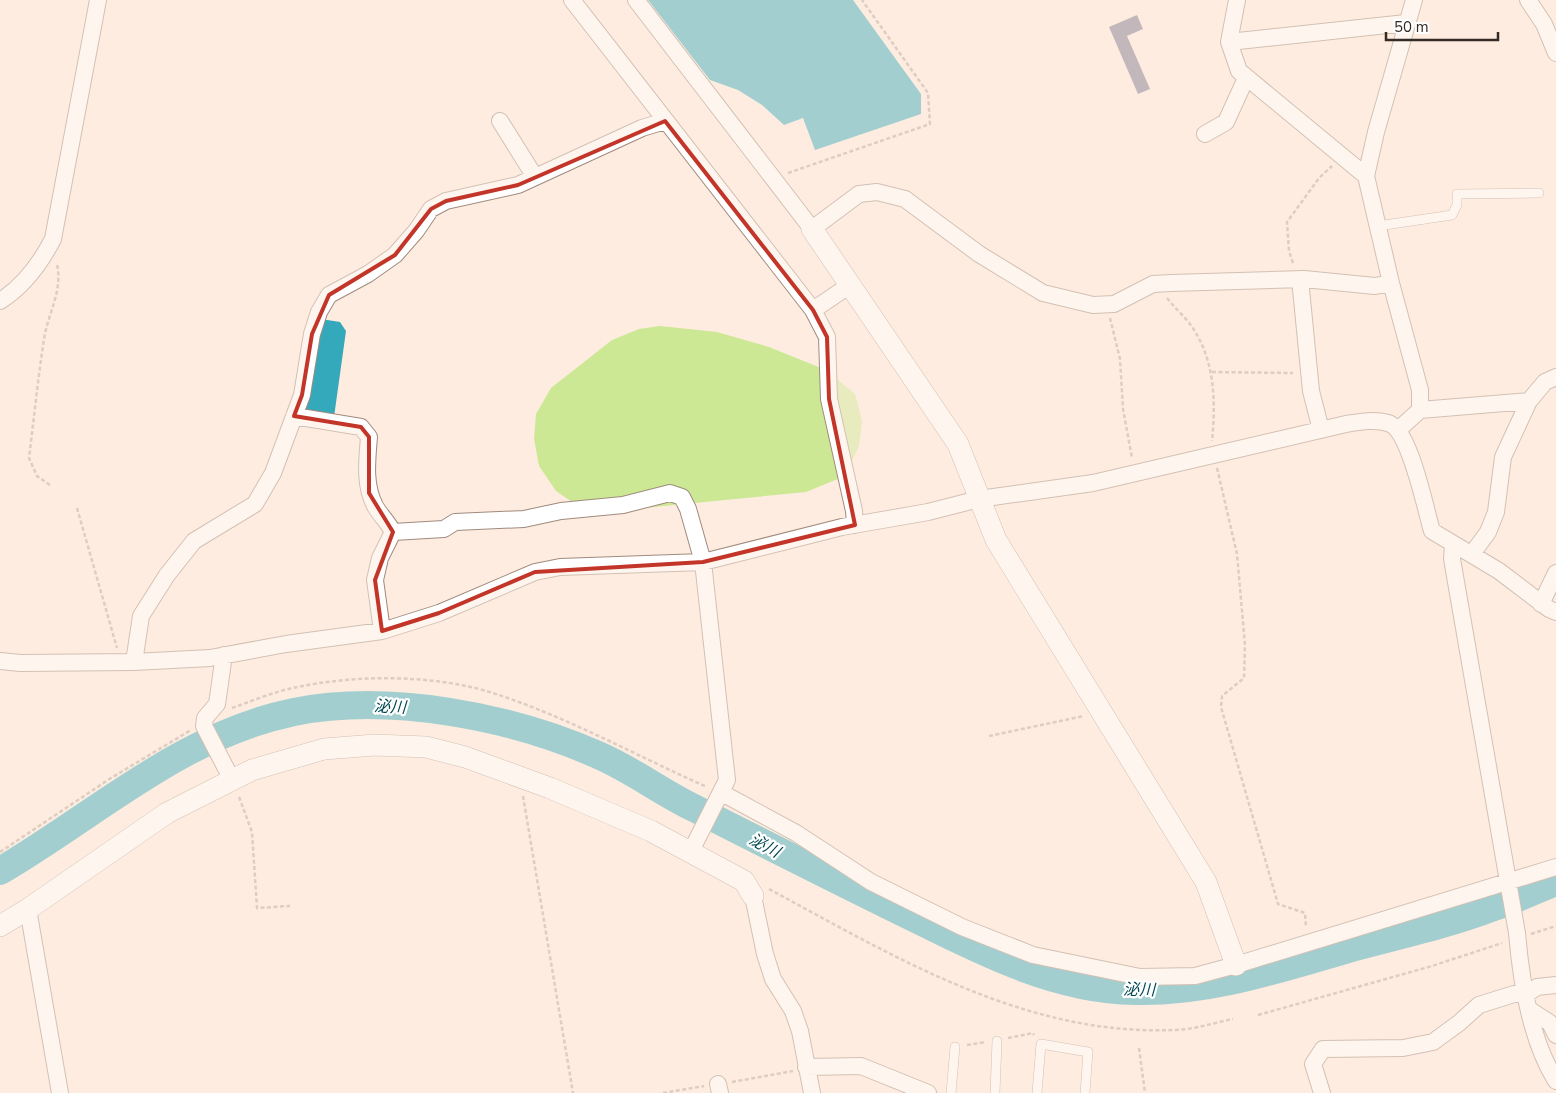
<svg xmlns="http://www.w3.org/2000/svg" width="1556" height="1093" viewBox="0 0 1556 1093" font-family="'Nunito Sans','Noto Sans JP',sans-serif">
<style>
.green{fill:#cce895}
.water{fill:#34a9bc}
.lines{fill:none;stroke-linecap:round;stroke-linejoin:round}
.river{stroke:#34a9bc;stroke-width:28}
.building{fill:#7b798e}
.service-casing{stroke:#a08b7e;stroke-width:10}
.minor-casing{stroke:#a08b7e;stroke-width:18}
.tertiary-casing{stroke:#a08b7e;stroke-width:22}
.path{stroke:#b5a69d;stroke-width:2.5;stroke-dasharray:4 2.5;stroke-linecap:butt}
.service{stroke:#fff;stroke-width:9}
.minor{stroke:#fff;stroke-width:16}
.tertiary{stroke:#fff;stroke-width:21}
.marked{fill:none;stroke:#c23528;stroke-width:4;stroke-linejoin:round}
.labels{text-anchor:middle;stroke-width:4.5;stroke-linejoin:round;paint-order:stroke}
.water-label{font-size:16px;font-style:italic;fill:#004851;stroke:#fff}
</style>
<rect width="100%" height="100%" fill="#feece0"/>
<path class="green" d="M660,326l57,6 52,15 57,23 29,24 7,27 -3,25 -14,30 -39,16 -183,18 -45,-4 -22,-15 -17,-25 -5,-27 2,-25 15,-26 61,-48 27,-11z"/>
<path class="water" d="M648,0h205l68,94v20l-106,36 -12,-32 -19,7 -22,-20 -24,-15 -28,-10z
M321,319l19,3 6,9 -12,86 -21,-4 -11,-5z"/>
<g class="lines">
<path class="river" d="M0,871c96,-56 181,-136 294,-159 94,-19 217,4 304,43 33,14 63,37 96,53 75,38 150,76 226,113 66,33 139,69 214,70 73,2 145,-22 214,-42 48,-13 99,-24 146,-42 21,-7 41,-17 62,-25"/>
</g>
<path class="building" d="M1137,15l6,14 -16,7 23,53 -12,5 -29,-67z"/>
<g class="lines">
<g class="service-casing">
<path id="service" d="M1378,226l74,-11 5,-10v-11l82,-1
M951,1093l4,-46
M995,1093l2,-52
M1037,1093l4,-49 47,8 -3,41"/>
</g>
<g class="minor-casing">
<path id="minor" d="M572,0l241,310 14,27 2,62 25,112 1,14
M636,0l176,229 47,-35 18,-2 28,7 74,55 64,39 50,12 21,-1 39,-20 18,-1 133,-4 71,7 16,-3
M1237,0l-8,42 10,29 127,105
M1414,0l-38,132 -10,44 25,107 29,107v20
M1528,0l16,24 12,29
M1229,42l177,-19
M500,121l35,56
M1205,134l21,-12 20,-44
M1300,279l11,112 10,39
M0,301c24,-15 40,-37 53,-62l45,-239
M813,310l37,-25
M294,416l67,11 8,10c-2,24 -5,48 6,69 5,9 13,16 18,26
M1399,429l21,-19 109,-9 16,-19 11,-5
M393,532l51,-3 11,-7 69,-3 37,-8 62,-6 47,-12 12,4 6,12 15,53 24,218 -37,73
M1453,545l-1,14 65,374c4,48 13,106 39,148
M1472,554l16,-22 8,-20 7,-55 26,-56
M1541,604l15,-31
M382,631l-7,-51 5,-22 13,-26
M224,655l-7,49 -12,14 -1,8 28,54
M0,661l20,2 114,-1 76,-4 76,-14 96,-13 57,-18 96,-41 25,-5 143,-5 139,-35 86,-15 51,-13 114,-16 253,-59c13,-2 28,-5 42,-1 22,6 37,85 44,108l67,40 50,38 7,3
M134,662l7,-46 26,-41 27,-34 61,-37 18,-31 29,-78 10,-61 7,-22 10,-17 39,-21 27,-19 21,-24 15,-22 15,-8 72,-16 124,-57 23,-7
M722,793l74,40 75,49 91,45 71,28 107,22 55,-1 41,-11 320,-98
M753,896l12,58 8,25 20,32 7,20 12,62
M28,909l32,184
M1530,1010l20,13 6,12
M806,1067l55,-1 67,27
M718,1084l2,9
M1322,1093l-9,-29 10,-15 80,-1 30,-6 26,-19 20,-18 35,-11h13l10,-7 19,-2"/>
</g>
<g class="tertiary-casing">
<path id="tertiary" d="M812,229l146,215 38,96 210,342 30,83
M0,926l28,-17 139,-96 85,-43 72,-21 51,-4 51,2 39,10 85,31 101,43 93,50 9,15"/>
</g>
<path class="path" d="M788,173l142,-49 -2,-31 -66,-93
M1293,263l-4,-12 -2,-29 32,-44 13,-12
M1167,298c7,9 16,17 23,26 25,34 26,77 22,117
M1110,318l10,41 3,50 9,49
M1212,372l81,1
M1217,468l20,86 8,91 -1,33 -22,18 -1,11 57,197 27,9 1,14
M50,485l-13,-9 -8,-18c5,-40 9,-80 15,-119 4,-26 19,-48 13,-75
M77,508l40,140
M232,708c20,-7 41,-16 61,-20 62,-14 146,-14 206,7 72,24 138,61 208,92
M989,736l95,-20
M523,796l50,297
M239,797l13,35 5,76 33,-2
M0,852l111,-74 80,-48
M769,889c126,68 256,147 404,141 20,0 40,-7 60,-11
M1531,934l25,-8
M1258,1015l174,-49 70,-23
M1008,1038l25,-5 1,2
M967,1045l19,-3
M1139,1048l6,45
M732,1082l61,-11
M663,1093l41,-7"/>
<use href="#service" class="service"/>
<use href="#minor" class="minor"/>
<use href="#tertiary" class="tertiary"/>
</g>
<path d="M0 0H1556V1093H0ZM665,121l148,189 14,27 2,62 26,126 -152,37 -168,10 -96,41 -57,18 -7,-51 18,-48 -24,-39v-56l-8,-10 -67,-11 8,-21 10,-61 17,-39 66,-40 36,-46 15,-8 72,-16z" fill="#feece0" fill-opacity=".55" fill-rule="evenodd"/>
<path class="marked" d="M665,121l148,189 14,27 2,62 26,126 -152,37 -168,10 -96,41 -57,18 -7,-51 18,-48 -24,-39v-56l-8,-10 -67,-11 8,-21 10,-61 17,-39 66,-40 36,-46 15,-8 72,-16z"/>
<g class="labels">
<g class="water-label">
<text transform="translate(390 706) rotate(3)" y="6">泌川</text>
<text transform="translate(765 845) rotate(28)" y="6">泌川</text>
<text transform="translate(1139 989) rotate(1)" y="6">泌川</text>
</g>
</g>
<path d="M1386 32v8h112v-8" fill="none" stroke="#342b26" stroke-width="2.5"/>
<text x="1394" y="32" font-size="15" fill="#342b26" stroke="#ffffff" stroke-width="4" paint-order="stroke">50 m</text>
</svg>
